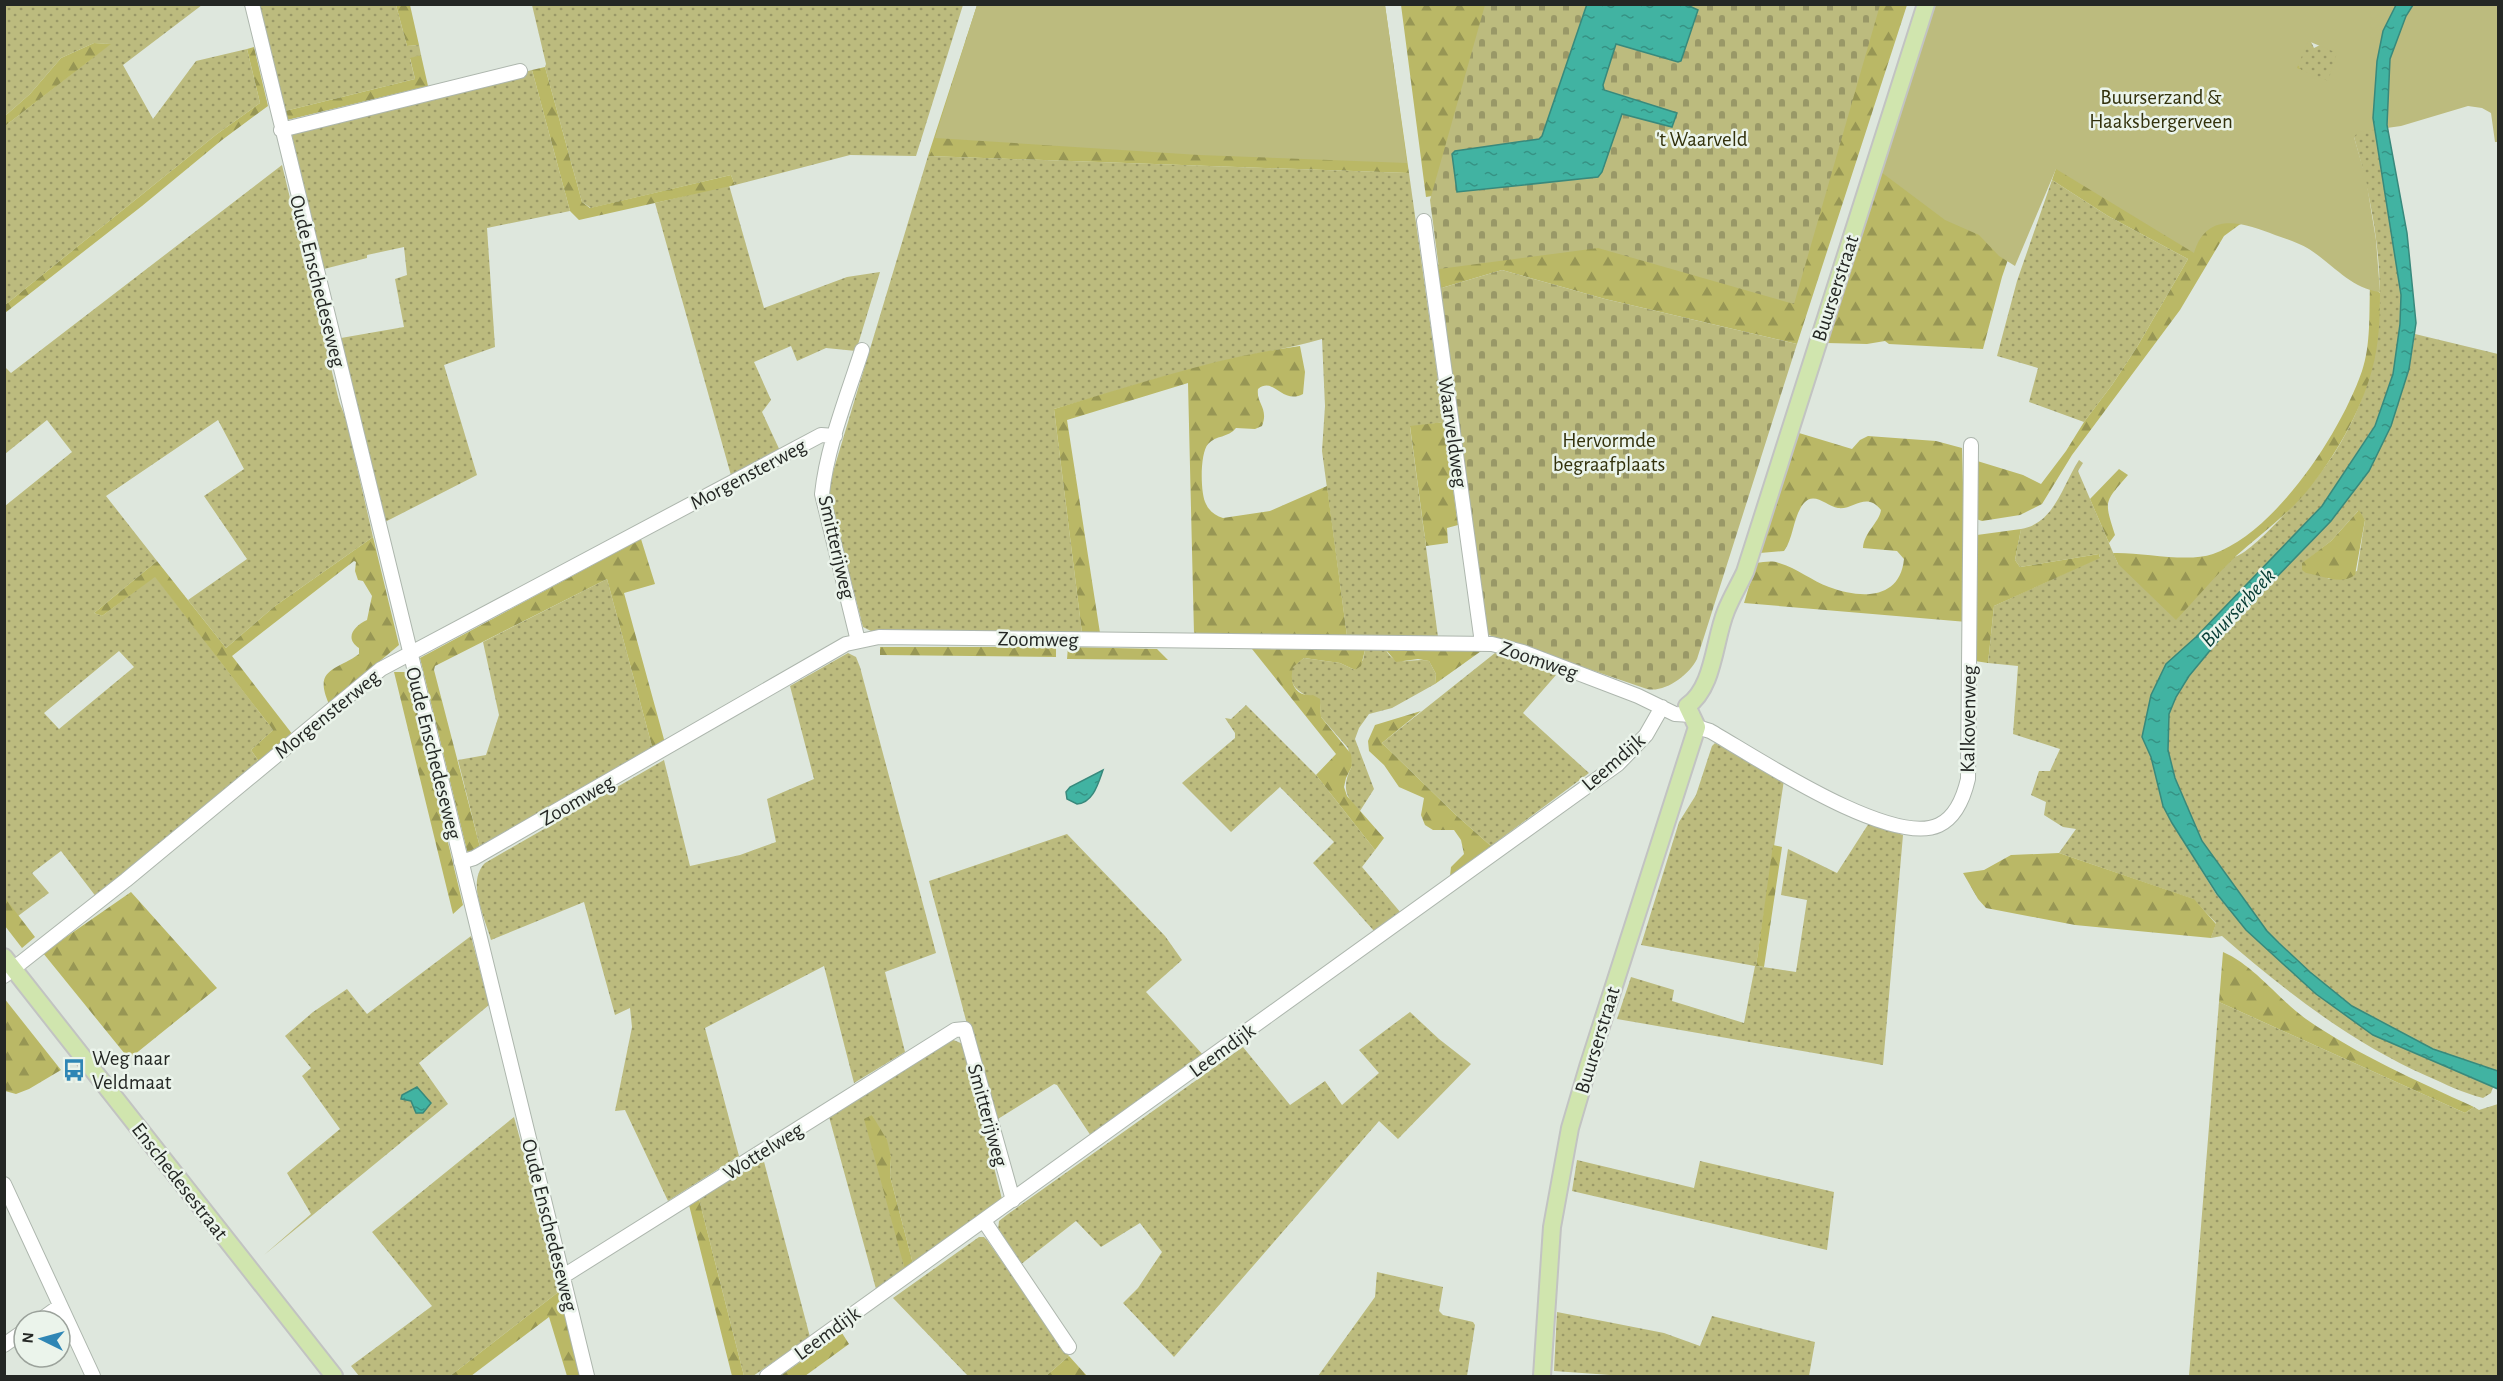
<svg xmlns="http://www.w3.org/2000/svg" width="2503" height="1381" viewBox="0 0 2503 1381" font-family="'Alegreya Sans',sans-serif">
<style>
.grass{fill:url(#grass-dots);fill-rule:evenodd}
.forest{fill:url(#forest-firs)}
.cemetery{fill:url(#cemetery-stones)}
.park{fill:#bcbb7e;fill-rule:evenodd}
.water{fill:url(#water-ripples);stroke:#38897c;stroke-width:1.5}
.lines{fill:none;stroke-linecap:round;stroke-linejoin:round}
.minor-casing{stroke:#adb6ad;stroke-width:16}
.major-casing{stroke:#c2c3c2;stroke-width:20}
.minor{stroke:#fff;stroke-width:14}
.major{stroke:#d0e5ae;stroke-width:16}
.labels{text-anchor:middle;stroke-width:5;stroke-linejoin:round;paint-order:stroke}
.park-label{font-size:21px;fill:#32310c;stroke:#ebf4eb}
.street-label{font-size:21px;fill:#242724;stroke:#ebf4eb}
.poi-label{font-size:21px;fill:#242724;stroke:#ebf4eb;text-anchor:start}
.water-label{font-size:22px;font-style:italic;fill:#073c35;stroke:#ebf4eb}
</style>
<defs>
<pattern id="grass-dots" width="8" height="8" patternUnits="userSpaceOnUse" patternTransform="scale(1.5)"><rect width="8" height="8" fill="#bcbb7e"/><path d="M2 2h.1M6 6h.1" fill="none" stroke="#999867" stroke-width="1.8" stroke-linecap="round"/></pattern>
<pattern id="forest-firs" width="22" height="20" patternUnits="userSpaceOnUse" patternTransform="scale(1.5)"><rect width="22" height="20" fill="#bab866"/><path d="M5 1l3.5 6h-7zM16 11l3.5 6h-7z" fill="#979654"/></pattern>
<pattern id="cemetery-stones" width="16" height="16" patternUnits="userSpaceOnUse" patternTransform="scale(1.5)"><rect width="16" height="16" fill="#bcbb7e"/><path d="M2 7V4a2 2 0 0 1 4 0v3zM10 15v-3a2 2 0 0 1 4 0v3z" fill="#999867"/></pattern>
<pattern id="water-ripples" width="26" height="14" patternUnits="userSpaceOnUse" patternTransform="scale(1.5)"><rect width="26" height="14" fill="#41b3a2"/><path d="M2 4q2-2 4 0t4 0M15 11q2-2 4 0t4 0" fill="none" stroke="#369284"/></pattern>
</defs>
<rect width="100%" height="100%" fill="#dee7dd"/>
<path class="grass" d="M5,5h197l-79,60 30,54 43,-58 51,-12 13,54 -43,31 -212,171v-179l105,-82 -16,-1 -33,15 -31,36 -25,22z
M258,5h138l11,41 12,-1 2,10 -11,4 5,20 -130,32z
M532,5h431l-47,151 -66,-1 -115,30 -4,-10 -140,33 -9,-6 -37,-135 1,-3z
M2332,5l41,113 28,177 -1,29 -7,50 -18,51 -53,81 -126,131 -30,27 -15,31 -9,42 9,20 12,49 9,17 44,71 30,36 70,64 57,41 120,52 -2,6 -8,5c-20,-5 -38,-14 -56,-22 -77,-34 -143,-86 -205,-140l-11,2 5,-15 -23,-24 -134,-46 17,-24 -13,-2 -19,-12 2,-13 -15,-7 8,-24h11l10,-22 -47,-15 5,-68 -30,-3 6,-57 106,-49 -1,-3 -79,13 -5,-7 6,-31c34,-6 41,-43 58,-69l4,3 -5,8 40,93c31,-2 61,-4 91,-6 8,-1 20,1 28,-2 15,-6 45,-39 57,-52 104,-108 99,-232 60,-367l-24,-4 -36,-77 8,-33 12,25 10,-5z
M532,70l38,141 -83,17 8,119 -51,18 33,110 -92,47 -44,-184 63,-11 -9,-48 12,-4 -3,-28 -37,8v3l-43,11 -32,-133 2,-4z
M928,156l481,17 35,249 -34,5 28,210 -91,-1 -25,-185 3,-45 -3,-67c-33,10 -67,14 -99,22 -57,14 -113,32 -169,48l28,224 -197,-1 -14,-1 -8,-4 -34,-131 1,-14z
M282,165l57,236 7,18 27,118 -98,69 -49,42 -38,-48 59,-41 -43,-63 40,-27 -26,-49 -112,76 51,65 -63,52 8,3 53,-40 118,154 -22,20 9,13 -163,135 -36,-47 -29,22 17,20 -31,23 -14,-18 1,-392 67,-54 -25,-32 -42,34 -1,-88 7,7zM119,651l15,16 -75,62 -15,-16z
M2052,180l56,36 80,43 -51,88 -25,38 -28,37 -55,-20 9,-34 -41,-12 20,-75z
M729,185l35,123 83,-31 33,-5 -24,79 -30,-3 -29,13 -6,-15 -37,16 17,38 -9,12 19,41 -49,26 -77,-276z
M2415,334l83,20v717l-65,-22 -81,-43 -42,-34 -43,-41 -65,-90 -27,-63 -7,-28 1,-36 7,-17 13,-21 47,-57 95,-98 17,-26 52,-102 9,-24zM2358,511l7,9 -8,51 -28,8 -26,-16 28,-22z
M607,579l46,171 -172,101 -23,-91 28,-5 13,-40 -16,-73z
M1365,650h21c9,19 28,7 43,11l7,13 -1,10 -43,24 -23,6 -10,14 -4,11 19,50 -14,22c-16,-14 -18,-26 -8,-45l-4,-18 -27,-31 -1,-14c-16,-10 -33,-12 -28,-36l12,-9 36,5 15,7 8,-10z
M848,653l8,4 4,10 76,286 -51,19 20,80 -51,31 -30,-117 -119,62 34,128 -71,45 -43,-91 -10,1 17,-84 -2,-19 -15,7 -31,-113 -93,38c-6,-22 -25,-58 -6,-77l179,-103 26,106 50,-11 36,-13 -9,-43 47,-20 -24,-93z
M1495,653l61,22 -33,38 66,60 -98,73 -35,-31 -74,-72z
M1246,705l70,70 59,75 -13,17 39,46 -26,19 -62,-69 21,-21 -54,-55 -49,45 -49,-49 53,-45v-5l-10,-15 6,1z
M1715,743l69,37 -28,186 40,6 11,-72 -26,-5 7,-46 49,24 32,-50 34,12 -20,230 -266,-46 14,-42 43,13 -2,11 72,22 11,-57 -114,-21 38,-123 17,-27 16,-49z
M1067,834l98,102 17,24 -36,32 58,64 -113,80 -34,-51 -3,-1 -61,38 -64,-241z
M471,936l18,69 -70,58 29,41 -184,151 47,-41 -24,-41 53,-44 -38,-53 9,-8 -26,-32 28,-24 34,-23 20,25z
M2219,1002l246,111 9,-6 5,3 19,-6v272h-309z
M1410,1012l29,27 32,25 -73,75 -19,-18 -205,236 -51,-54 15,-15 24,-36 -22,-29 -39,24 -25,-26 -56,44 -22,-35 1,-9 9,-7 235,-167 47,58 35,-24 17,24 37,-32 -20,-23z
M951,1039l12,5 39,155 -89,65 -23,-88 1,-19 -19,-42 33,155 -29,19 -48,-176z
M514,1117l47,173 -111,86h-91l-8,-10 81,-60 -60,-74z
M762,1154l48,183 -57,39h-9l-46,-181z
M1577,1160l117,28 6,-27 134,31 -7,58 -255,-59z
M979,1237h5l3,3 82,116 -23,20h-78l-75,-78z
M1377,1272l66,15 -4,24 4,4 30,7 2,3 -8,51h-149l57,-79z
M1557,1312l107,21 36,13 12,-30 103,26 -6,34h-185l-70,-5z"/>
<path class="forest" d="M396,5h14l9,40 -12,1z
M977,5h408l24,168 -481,-17z
M1401,5h186l-130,187 -31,5z
M1787,5h120l-110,339 -192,-45 -103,-29 -64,19 -3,-24 109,-15z
M94,43l17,1 -106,82v-10l25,-22 31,-36z
M254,47l14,59 -46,34 -80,66 -137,107v-8l212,-171 43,-31 -13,-54z
M421,55l7,31 -141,34 -2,-9 130,-32 -5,-21z
M2294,56l8,16 -49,147 -14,6 -15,11 -44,74 -108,145 -30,49 -22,11 -38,6 -6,-2 -2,-59 49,15 18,9 25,-33 18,-29 28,-37 25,-38 51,-88 -80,-43 -56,-36 23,-67z
M545,67l37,135 8,6 141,-33 4,10 -156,35 -9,-9 -38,-141z
M1881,172l144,38 -23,67 -19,72 -94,-5 -4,-3 -18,3 -40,-1z
M2370,285l10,8c0,26 -1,52 -8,77 -12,43 -37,87 -65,121 -21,25 -47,44 -71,65 -21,20 -40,43 -60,64l-58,-56 -5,-11c30,-1 73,10 100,1 63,-22 128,-122 149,-183 9,-26 7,-59 8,-86z
M1300,346l5,26 -2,22c-21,11 -29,-18 -45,-5 -2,15 11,19 4,37l-7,3 -19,-1c-8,10 -20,7 -28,16 -8,9 -8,49 -2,60 3,7 10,12 17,14l47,-7 57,-25 20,150 -153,-2 -6,-251 -121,37 33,213h-18l-28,-224c81,-24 162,-52 246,-63z
M1444,422l14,103 -11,3 1,15 -22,3 -16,-120z
M1799,433l53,16 8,-9 8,-4 68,5 26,7 5,174 -223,-19 12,-40c8,-1 16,-3 23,0 18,5 33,18 50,24 32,12 71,13 75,-28l-7,-8 -34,-3c1,-16 16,-25 18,-38 -15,-19 -27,0 -43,-2 -11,-2 -24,-17 -34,-5 -11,13 -10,34 -20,48l-24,2z
M2119,469l9,6c-24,28 -24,25 -13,60l-6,8 -19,-44z
M2359,510l6,10 -10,55c-15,11 -33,0 -49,-2l-4,-3v-7l29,-22z
M2021,529l-6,31 5,7 79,-13 1,4 -106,48 -6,57 -13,-2 2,-54 -2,-66 2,-6z
M373,537l26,108 -70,59c-16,-36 7,-33 30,-50v-6c-15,-10 -5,-22 8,-28l5,-24 -9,-15 -5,-1 -3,-9 1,-9 -2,-1 -122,95 61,79 -33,28 -9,-13 22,-20 -118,-153 -53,39 -8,-3 63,-52 69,87 49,-42z
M641,539l14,45 -31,9 41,150 -12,7 -46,-171 -172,87 -1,4 47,181 -11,4 -3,-4 -47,-193z
M880,647h176v10l-176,-2z
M1068,647l89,2 11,11 -101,-1z
M1252,649l113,1 -4,16 -6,4 -15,-7 -36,-5 -11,9c-4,16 2,30 20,28l7,4 1,18 30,37 1,12 -6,12 -2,9 3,9 37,42 -9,12 -59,-75 20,-21z
M1484,649l-49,35 1,-10 -7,-13 -11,-2 -22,3 -10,-12z
M394,672h11l3,4 55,229 -10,9z
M1421,711l-39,32 74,72 35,31 -41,30 1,-9 13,-13 -3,-14 -7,-10h-21l-8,-5 -4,-10 3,-17 -25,-11 -15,-22 -15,-14 -1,-10 7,-16z
M1773,845l9,2 -18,120 -8,-1z
M2059,853l135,46 22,25 -5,14 -136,-13 -89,-17 -8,-9 -15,-26 21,-3 27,-15z
M131,892l86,96 -88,71 -86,-106z
M5,898l30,39 -13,11 -17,-22z
M2223,952c32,14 55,47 83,67 52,36 111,62 168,88l-9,6 -246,-111z
M4,998l57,72 -32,19 -13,5 -11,-3z
M872,1115l15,25 4,17 -1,19 23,88 -8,6 -41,-151z
M698,1195l46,181h-12l-44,-175z
M561,1290l21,86h-15l-18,-59 -78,59h-21z
M842,1333l7,11 -44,32h-25z
M1069,1356l18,20h-41z"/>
<path class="cemetery" d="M1485,5h395l-86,299 -196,-56 -159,21 -9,-69z
M1502,270l103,29 192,45 -100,315c-8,16 -32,34 -50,30l-161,-55 -48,-345z"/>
<path class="park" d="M977,5h408l22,158 -208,-8 -264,-17z
M1934,5h564v137h-3l-4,-29 -9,-5 -14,-2 -67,20 -43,6 -4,5 12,42 10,61 4,52c-30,-4 -46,-27 -71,-43 -10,-6 -22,-10 -34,-14 -31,-12 -68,-25 -81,18l-138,-84 -41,97 -16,-10 -20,-21 -34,-15 -64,-48zM2308,41l29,12 -9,28 -31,-13z"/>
<path class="water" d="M1587,4h98l13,6 -17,51 -3,1 -62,-18 -13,41 1,5 73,23 -5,14 -50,-13 -20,58 -4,5 -141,15 -5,-38 3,-3 84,-12 3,-3z
M2396,5h17l-7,11 -16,43 -3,66 20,108 9,90 -7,46 -18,57 -22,45 -38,50 -95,98 -47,57 -13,21 -7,17 -1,36 7,28 27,63 65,90 12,12 31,29 42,34 81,43 65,22v18l-125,-54 -57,-41 -70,-64 -29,-36 -45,-71 -9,-17 -12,-49 -9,-20 9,-42 15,-31 30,-27 126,-131 53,-80 18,-52 7,-50 1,-29 -28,-177 4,-57 6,-30z
M1103,770c-5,14 -10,33 -26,34l-10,-5 -1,-7 4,-5z
M417,1087l14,16 -8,10h-7l-5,-12 -10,-2 1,-4z"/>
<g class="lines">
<g class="minor-casing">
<path id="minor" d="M252,4l335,1372
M281,130l239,-59
M1424,221l58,422
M858,641l-36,-147c5,-48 25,-97 40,-144
M1697,727l13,4c44,25 181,117 229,94 17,-8 25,-29 29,-46l3,-334
M461,862l13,-4 372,-214 33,-7 613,7 31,8 115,44 37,18 17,1
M4,976l122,-96 255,-211 440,-234 14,1
M4,1184l89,192
M984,1221l85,126
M562,1277l393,-247 10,-1 48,171
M39,1321l21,-15
M4,1345l20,-14
M767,1376l851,-612 28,-29 16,-28"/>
</g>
<g class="major-casing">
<path id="major" d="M4,957l330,419
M1542,1376l10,-149 18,-99 18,-61 109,-340 -10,-21c27,-18 27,-66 39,-95 5,-13 13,-26 19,-39l181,-568"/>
</g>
<use href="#minor" class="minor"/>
<use href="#major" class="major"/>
</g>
<defs>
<g id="bus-bare" transform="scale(1.8)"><path d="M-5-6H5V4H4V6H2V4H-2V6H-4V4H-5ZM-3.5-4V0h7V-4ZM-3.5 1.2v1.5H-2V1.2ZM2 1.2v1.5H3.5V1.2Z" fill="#2f86b5" stroke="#ebf4eb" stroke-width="2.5" paint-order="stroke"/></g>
</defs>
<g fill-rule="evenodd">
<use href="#bus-bare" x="74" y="1070"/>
</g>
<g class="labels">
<g class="park-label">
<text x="2161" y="104">Buurserzand &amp;<tspan x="2161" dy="24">Haaksbergerveen</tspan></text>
<text x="1702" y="146">'t Waarveld</text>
<text x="1609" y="447">Hervormde<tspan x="1609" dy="24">begraafplaats</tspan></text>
</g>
<g class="street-label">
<text transform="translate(318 281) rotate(76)" y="7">Oude Enschedeseweg</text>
<text transform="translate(1835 288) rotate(-72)" y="7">Buurserstraat</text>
<text transform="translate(1453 432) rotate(82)" y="7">Waarveldweg</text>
<text transform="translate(748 474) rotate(-28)" y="7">Morgensterweg</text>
<text transform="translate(837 547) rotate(77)" y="7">Smitterijweg</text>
<text transform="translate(1038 639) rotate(1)" y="7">Zoomweg</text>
<text transform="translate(1539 660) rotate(19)" y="7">Zoomweg</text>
<text transform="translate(327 714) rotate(-39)" y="7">Morgensterweg</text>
<text transform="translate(1968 719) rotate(-89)" y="7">Kalkovenweg</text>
<text transform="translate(434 753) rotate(76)" y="7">Oude Enschedeseweg</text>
<text transform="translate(1613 762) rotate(-41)" y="7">Leemdijk</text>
<text transform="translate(577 800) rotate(-30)" y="7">Zoomweg</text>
<text transform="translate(1597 1040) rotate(-73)" y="7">Buurserstraat</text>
<text transform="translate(1222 1050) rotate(-36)" y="7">Leemdijk</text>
<text transform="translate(988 1115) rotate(75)" y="7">Smitterijweg</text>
<text transform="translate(763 1151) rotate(-32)" y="7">Wottelweg</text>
<text transform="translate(180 1181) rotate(52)" y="7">Enschedesestraat</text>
<text transform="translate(550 1225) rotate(76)" y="7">Oude Enschedeseweg</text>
<text transform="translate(827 1333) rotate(-36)" y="7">Leemdijk</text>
</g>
<g class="poi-label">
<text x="92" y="1065">Weg naar<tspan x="92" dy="24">Veldmaat</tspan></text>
</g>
<g class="water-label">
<text transform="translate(2237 607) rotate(-47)" y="8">Buurserbeek</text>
</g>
</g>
<rect width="2503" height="1381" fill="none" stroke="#242724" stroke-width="12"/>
<g transform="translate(42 1339) rotate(275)"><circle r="28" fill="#ebf4eb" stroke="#9ba29b" stroke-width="1.5"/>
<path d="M0-4.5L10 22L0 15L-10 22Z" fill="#2f86b5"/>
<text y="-9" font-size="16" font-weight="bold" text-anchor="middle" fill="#242724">N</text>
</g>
</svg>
